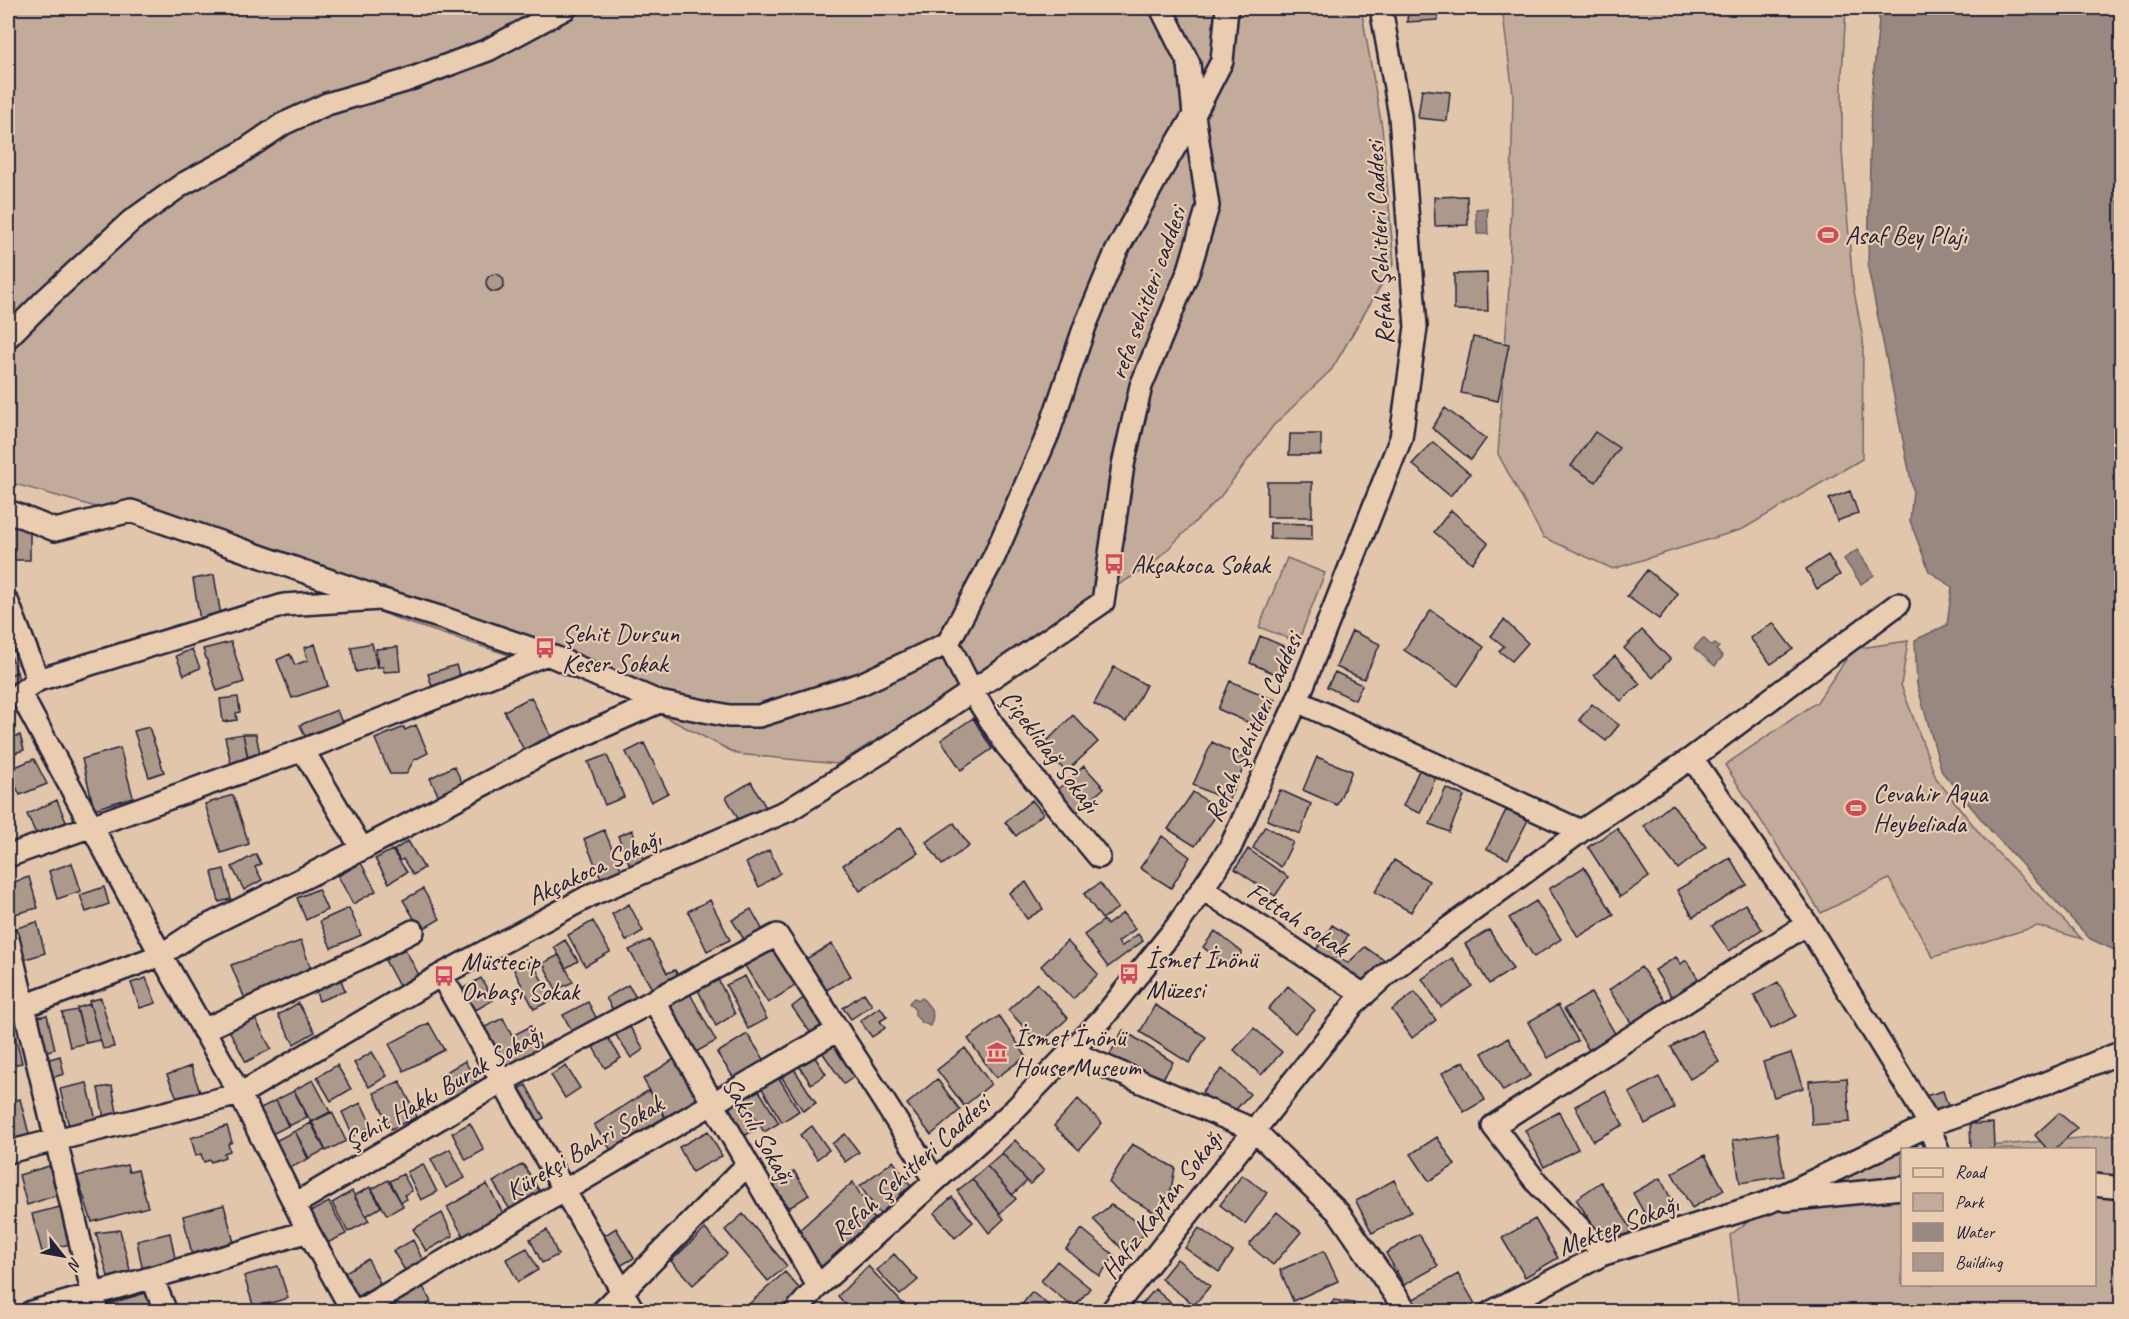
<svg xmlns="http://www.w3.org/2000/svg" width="2129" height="1319" viewBox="0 0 2129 1319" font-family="Caveat,sans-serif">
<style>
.green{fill:#c2ab9a;stroke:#72666a;stroke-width:1.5}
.water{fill:#998781;stroke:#695f65;stroke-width:1.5}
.building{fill:#ac998c;stroke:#22223b;stroke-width:1.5}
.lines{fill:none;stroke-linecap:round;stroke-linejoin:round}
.minor-casing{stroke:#22223b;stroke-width:26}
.minor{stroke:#eacdb1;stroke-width:21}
.labels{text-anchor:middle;stroke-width:4.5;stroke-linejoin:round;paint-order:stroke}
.poi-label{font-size:26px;fill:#22223b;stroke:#eacdb1;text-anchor:start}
.street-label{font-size:26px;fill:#22223b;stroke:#eacdb1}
</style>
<rect width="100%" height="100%" fill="#e2c6ac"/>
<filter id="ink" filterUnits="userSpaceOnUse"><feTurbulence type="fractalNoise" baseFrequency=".0167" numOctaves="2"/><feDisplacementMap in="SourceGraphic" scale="12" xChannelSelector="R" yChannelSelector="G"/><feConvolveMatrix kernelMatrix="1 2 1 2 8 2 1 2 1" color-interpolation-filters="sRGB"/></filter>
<g filter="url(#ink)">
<path class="green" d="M8,8h1353l21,119 12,136 -62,106 -59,57 -52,70 -68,68 -63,38 -86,60 -167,102 -100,-10 -132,-68 -202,-65 -244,-96 -151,-43z
M1502,8h344l-4,67v77l11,134 10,53 -1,120 -119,70 -130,40 -70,-32 -45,-83 11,-167 4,-193z
M1287,558l38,15 -27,69 -39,-15z
M1908,641l-7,44 35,93 48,61 98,100 -44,-13 -105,31 -44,-78 -68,34 -96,-148 92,-63 36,-53z
M2115,1135l6,2v174h-382l-9,-76 103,-75 69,-6v130h192v-134l-140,-1z"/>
<path class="water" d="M1878,8h243v945l-31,-14 -99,-108 -49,-59 -25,-87 -2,-45 32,-15 5,-38 -23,-16 -19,-50 3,-31 -45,-222 3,-168 8,-80z
M1487,208l1,26h-11l-1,-25z
M1857,550l17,25 -13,9 -17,-25z
M1703,638l9,8 3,-2 4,3 -3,3 7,6 -8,10 -21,-18z
M914,998l5,2 3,-2c8,10 15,14 8,28l-9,-4 -6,-7v-5l-6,-7z"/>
<path class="building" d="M1408,8h30v12l-31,2z
M1422,89l28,3 -3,29 -29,-3z
M1467,196l1,29 -33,1 -1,-29z
M1487,273l1,38 -34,-1v-36z
M486 283a9 9 0 1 1 18 0a9 9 0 1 1-18 0Z
M1473,337l36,7 -11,57 -37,-8z
M1445,408l41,31 -15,21 -39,-32z
M1595,432l24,16 -23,34 -25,-16z
M1290,434h31v21h-32z
M1433,442l37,32 -20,22 -38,-32z
M1267,482h45v35h-45z
M1850,491l8,22 -21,8 -8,-22z
M1451,510l37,33 -16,20 -38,-31z
M1270,523l42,1v16l-42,-1z
M8,527h22v33h-22z
M1828,555l12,20 -23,14 -11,-20z
M1647,570l31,24 -19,25 -32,-23z
M214,575l7,41 -21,4 -7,-41z
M1431,610l53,37 -26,39 -54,-36z
M1504,620l24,23 -16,18 -13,-10 5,-5 -13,-10z
M1773,623l20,26 -22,15 -21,-26z
M1642,630l28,29 -17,19 -29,-30z
M1352,631l28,13 -16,35 -28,-12z
M1260,636l28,12 -10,27 -28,-12z
M231,642l13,40 -27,9 -14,-42z
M372,643l5,24 -21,5 -5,-25z
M315,644l13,42 -36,12 -15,-38 13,-6 5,11 13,-5 -4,-12z
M398,647l2,24 -16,1 -1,-5h-5l-2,-18z
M192,649l8,19 -16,7 -8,-19z
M11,656l6,16 -9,4v-19z
M1615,656l25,28 -19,17 -27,-26z
M456,665l6,18 -28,9 -6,-18z
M1114,667l32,18 -20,37 -32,-18z
M17,672l2,9 -11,3v-8z
M1335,672l27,13 -7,15 -28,-13z
M1230,681l45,19 -12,29 -45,-20z
M238,697l2,15 -4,1 1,7 -14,2 -3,-23z
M531,697l21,41 -27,14 -21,-41z
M1592,704l27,21 -13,16 -27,-21z
M337,710l7,18 -36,15 -8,-18z
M1073,715l25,27 -32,30 -24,-26z
M973,718l19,31 -31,21 -20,-30z
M416,725l12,28 -14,7 -8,14h-16l-15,-35 29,-12 1,3z
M149,727l15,45 -15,5 -15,-46z
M243,734l7,35 -17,3 -8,-35z
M243,734h13l6,30 -12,3z
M20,735l4,15 -16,5v-16z
M1212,742l35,18 -19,41 -35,-16z
M644,743l24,50 -17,9 -25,-50z
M120,748l13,49 -39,12 -12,-50z
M607,755l17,42 -19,8 -17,-43z
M1317,757l35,14 -15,34 -34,-15z
M34,759l13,25 -27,11 -12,-25z
M454,766l11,22 -24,13 -11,-23z
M1084,766l20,22 -28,25 -19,-23z
M1420,768l17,7 -17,38 -17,-7z
M751,782l17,29 -26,15 -16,-29z
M1446,788l18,8 -15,36 -19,-8z
M1280,790l31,14 -11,30 -33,-14z
M1193,792l27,18 -25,36 -27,-17z
M233,795l16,49 -28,9 -16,-49z
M57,800l9,22 -29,14 -10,-22z
M1032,800l11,14 -27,22 -11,-14z
M1672,804l34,43 -28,22 -34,-43z
M1506,810l22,10 -20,39 -21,-10z
M954,823l15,23 -27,19 -16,-23z
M1265,826l28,16 -12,25 -28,-19z
M901,827l17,26 -58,38 -17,-26z
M1617,828l32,49 -29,20 -32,-50z
M604,830l18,41 -20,9 -18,-41z
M632,830l13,32 -14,6 -13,-32z
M1162,836l28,21 -19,31 -31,-20z
M408,841l16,27 -11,7 -10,-16 -3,2 -6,-11z
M1248,849l40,28 -13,19 -40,-27z
M392,850l15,22 -18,11 -14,-24z
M769,850l11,23 -21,14 -13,-24z
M256,854l5,10 -6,3 7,13 -18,10 -12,-23z
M1730,858l17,27 -54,32 -16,-27z
M1394,860l35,21 -18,31 -36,-20z
M72,863l9,28 -24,8 -8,-28z
M361,863l15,28 -23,13 -15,-28z
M1584,867l30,48 -36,22 -29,-48z
M224,869l7,30 -12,3 -7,-30z
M29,877l9,31 -24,6 -6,-30z
M1026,882l17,27 -16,10 -18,-26z
M1100,883l18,25 -16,11 -18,-25z
M104,887l5,17 -23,8 -6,-17z
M318,889l9,21 -21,10 -9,-22z
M423,889l17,30 -19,11 -18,-30z
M710,900l20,40 -23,11 -19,-40z
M1536,901l25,38 -27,18 -25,-39z
M629,904l14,27 -17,10 -14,-27z
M1745,904l17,25 -33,22 -17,-25z
M349,908l12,27 -30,13 -11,-27z
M751,909l15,27 -18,10 -16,-26z
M1123,913l12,16 -17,13 3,5 17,-13 5,7 -35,26 -24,-32 20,-15 3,5z
M593,921l17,31 -25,14 -17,-31z
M37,922l8,31 -25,8 -10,-31z
M1332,925l16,10 -12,21 12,7 17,-16 23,16 -23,21 -51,-31z
M1489,930l24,39 -24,15 -24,-40z
M1215,931l27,21 -13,16 -26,-21z
M565,940l13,21 -12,7 -12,-21z
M650,940l17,33 8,-3 7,13 -25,14 -28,-47z
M301,941l12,34 -68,24 -14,-34z
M1067,941l31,33 -25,25 -32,-33z
M832,944l19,32 -28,16 -19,-32z
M775,947l23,37 -30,19 -23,-37z
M405,949l16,30 -20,11 -16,-30z
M559,955l14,27 -17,8 -13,-27z
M530,957l22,43 -18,9 -22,-43z
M1676,957l5,7 5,-4 13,20 -27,17 -17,-27z
M1452,958l20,28 -31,21 -19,-28z
M1641,967l24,34 -33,23 -23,-34z
M339,974l6,17 -26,10 -6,-18z
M716,975l19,39 -19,12 -20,-40z
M745,976l22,43 -19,10 -22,-44z
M146,978l10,25 -16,5 -9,-25z
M481,978l12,22 -24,14 -12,-22z
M1778,982l18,34 -25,13 -17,-34z
M1037,983l31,35 -28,26 -32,-34z
M628,985l12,18 -23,14 -11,-19z
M1288,986l27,24 -20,23 -27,-24z
M689,992l27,49 -20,11 -26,-47z
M1415,992l21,28 -24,18 -20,-28z
M864,993l8,12 -21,14 -8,-11z
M1591,993l25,42 -26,17 -26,-43z
M806,996l24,32 -15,11 -23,-32z
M101,998l13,49 -11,2 -14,-48z
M588,1002l12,23 -24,13 -13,-23z
M298,1003l17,29 -21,12 -16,-29z
M90,1004l10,36 -14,3 -9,-35z
M1155,1005l51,32 -17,26 -49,-31z
M1558,1005l20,36 -30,17 -20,-36z
M880,1007l7,10 -7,4 5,7 -13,9 -12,-16z
M77,1010l9,33 -16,4 -8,-34z
M253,1014l18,35 -25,13 -18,-34z
M47,1015l8,34 -15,4 -7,-35z
M999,1016l27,40 -30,22 -28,-39z
M503,1018l9,18 19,-10 13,28 -40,20 -21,-46z
M12,1022l10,41 -14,3v-43z
M429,1023l15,27 -40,21 -15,-27z
M628,1024l16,25 -13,9 -16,-24z
M1254,1028l28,24 -21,23 -27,-25z
M1123,1030l50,32 -16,26 -49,-30z
M1701,1030l18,32 -29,17 -19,-32z
M747,1034l19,28 -30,19 -19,-28z
M608,1038l13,20 -16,10 -12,-21z
M1508,1038l22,38 -27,15 -21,-38z
M835,1044l21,31 -12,9 -22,-32z
M965,1048l26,36 -27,22 -27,-36z
M372,1052l15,24 -18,11 -15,-24z
M1791,1053l12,35 -29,9 -11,-35z
M60,1056l4,18 -16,5 -5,-18z
M814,1056l12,18 -15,10 -12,-18z
M677,1057l22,41 -34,19 -22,-38z
M465,1061l15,28 -25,14 -16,-27z
M1464,1061l21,39 -21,12 -22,-39z
M337,1065l14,24 -20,12 -14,-24z
M191,1066l10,29 -22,7 -12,-27z
M566,1066l14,22 -15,10 -14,-23z
M794,1069l22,34 -13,8 -22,-35z
M1222,1069l28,25 -21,23 -27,-25z
M1659,1077l16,31 -30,16 -16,-31z
M779,1078l20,33 -17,11 -21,-35z
M1847,1078l3,44 -38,3 -3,-44z
M937,1079l23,31 -29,25 -24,-31z
M313,1080l17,32 -19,10 -17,-32z
M400,1081l17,36 -26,12 -17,-36z
M87,1083l10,41 -27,7 -10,-42z
M526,1085l18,33 -15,8 -18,-33z
M112,1086l7,37 -14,1 -7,-36z
M758,1089l21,34 -15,9 -21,-34z
M649,1090l16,27 -54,33 -17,-25z
M1605,1090l18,35 -30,16 -18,-35z
M294,1091l13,26 -18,9 -13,-26z
M1943,1091l5,15 -18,6 -5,-16z
M20,1099l11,43 -17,4 -6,-29v-15z
M1078,1099l24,24 -23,27 -25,-24z
M276,1100l12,26 -16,8 -13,-25z
M741,1100l16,28 -14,9 -17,-29z
M361,1103l11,23 -19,10 -11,-24z
M332,1112l14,29 -20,10 -14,-29z
M1559,1112l19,37 -34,18 -19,-37z
M2059,1113l18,15 -23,22h-6l-13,-15z
M311,1123l14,27 -16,8 -14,-27z
M470,1123l14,27 -18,10 -14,-27z
M1993,1123l1,26 -23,1 -1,-26z
M227,1126l5,16 -4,2 2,7 -6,2 1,4 -14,5 -1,-2 -6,2 -3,-8 -5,2 -5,-18z
M812,1126l17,24 -12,9 -17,-24z
M295,1131l13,28 -24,12 -13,-28z
M708,1131l14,25 -30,16 -13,-25z
M1777,1133l7,43 -44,7 -7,-43z
M845,1134l14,18 -14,10 -13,-18z
M1437,1137l18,28 -26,16 -18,-27z
M1015,1140l29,31 -14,13 -28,-31z
M1132,1144l43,24 -4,21 -12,26 -43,-25 -7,-8z
M450,1149l15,29 -19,10 -15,-29z
M1002,1153l25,28 -15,14 -25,-29z
M1705,1155l19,35 -32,18 -20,-35z
M893,1161l18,25 -12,9 6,9 -21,16 -24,-34z
M423,1164l14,28 -16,8 -14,-28z
M523,1164l19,31 -30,18 -19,-31z
M127,1165l2,7 9,-2 10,37 -56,15 -15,-46z
M49,1166l8,29 -30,10 -8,-30z
M987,1166l29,33 -16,14 -28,-34z
M794,1171l15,24 -20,13 -16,-24z
M403,1174l9,17 -8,4 3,4 -6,3 -11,-21z
M1242,1175l25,18 -22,31 -25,-19z
M1660,1178l16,30 -27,14 -16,-29z
M972,1179l32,40 -15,14 -32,-42z
M388,1180l15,26 -16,9 -15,-26z
M1394,1180l17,32 -39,21 -16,-32z
M853,1182l24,42 -58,52 -23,-43z
M1601,1182l32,49 -26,16 -31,-48z
M487,1184l18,33 -40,22 -18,-32z
M370,1187l11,20 -15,9 -12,-20z
M352,1191l17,30 -21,11 -16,-29z
M952,1197l21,25 -18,16 -21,-25z
M329,1202l17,32 -23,11 -17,-31z
M224,1205l12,45 -42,13 -11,-47z
M1111,1205l38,24 -23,24 -33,-34z
M60,1207l9,37 -27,8 -10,-38z
M1277,1212l24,20 -28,33 -24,-20z
M442,1213l11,23 -27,15 -13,-22z
M743,1214l44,52 -19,15 -43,-51z
M1535,1219l23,39 -33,19 -23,-39z
M616,1228l18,30 -21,12 -17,-29z
M1199,1228l34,24 -14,20 -34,-24z
M705,1229l22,25 -34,31 -22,-24z
M1082,1229l33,27 -16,20 -33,-27z
M120,1230l11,44 -22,6 -13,-47z
M547,1230l11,25 -16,8 -12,-24z
M170,1233l6,30 -33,9 -6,-31z
M1419,1234l19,32 -34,19 -18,-32z
M413,1240l11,23 -18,9 -13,-21z
M527,1248l11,22 -20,12 -12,-23z
M1324,1251l14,30 -45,20 -13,-31z
M894,1254l24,26 -18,15 -23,-25z
M368,1259l12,24 -27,16 -13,-24z
M1177,1259l33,27 -16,19 -33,-26z
M1057,1261l33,27 -16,20 -33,-27z
M278,1266l10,32 -34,10 -10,-32z
M868,1266l35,38 -7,8h-44l-14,-16z
M785,1272l19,22 -20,18 -43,-1z
M1458,1274l17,30 -13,8h-48l-6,-10z
M422,1285l9,17 -4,2 4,8h-33l-6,-12z
M1155,1289l26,23h-40l-3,-3z
M149,1292l6,20h-49l-2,-7z
M1032,1292l25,20h-41z
M1334,1300l20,3 -2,9h-59v-2l26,-1 3,-5 8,2z"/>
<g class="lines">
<g class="minor-casing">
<path id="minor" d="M8,337l39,-39 84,-77 52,-37 56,-30 44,-30 44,-20 78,-23 83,-31 78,-42
M8,511l47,19 76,-19 240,84
M8,603l30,77
M948,643l24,48 34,54 93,112
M1297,701l284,130 111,-73 115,166 118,192 13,34
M303,750l59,99
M1692,758l206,-154
M8,856l295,-106 244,-96
M1203,889l161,106
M8,939l89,373
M441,975l193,337
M654,1001l164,285
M8,1011l16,-5 137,-51 36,-24 165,-82 179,-95 118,-52
M203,1030l162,-74 48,-25
M1069,1051l185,79 85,83 68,99
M8,1152l232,-58 201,-119 152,-81 196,-84 102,-64 212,-144 20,-137 18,-79 48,-116 19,-64 -14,-91 28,-54 5,-53
M2094,1185l28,3
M1785,1200l117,-12
M295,1204l206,-122 276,-147 158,246
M1604,1254l-66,-70 -45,-58 314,-202
M152,1278l14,34
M31,1312l200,-57 77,-24
M353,1312l-45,-81 -68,-137 -79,-139 -141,-262 18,-13 246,-75 96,-6 66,20 101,35 112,48 70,14h30l102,-32 87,-41 46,-86 54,-123 37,-108 31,-74 41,-75 37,-62 -5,-51 -28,-56
M357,1312l481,-282
M602,1312l146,-148
M795,1312l23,-26 195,-175 89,-92 75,-93 53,-78 67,-147 104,-263 15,-111 -16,-211 -19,-108
M1111,1312l244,-309 34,-31 192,-141
M1491,1312l113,-58 165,-52 160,-77 87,-30 106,-43"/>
</g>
<use href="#minor" class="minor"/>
</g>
</g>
<defs>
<g id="stadium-bare" transform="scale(1.62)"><path d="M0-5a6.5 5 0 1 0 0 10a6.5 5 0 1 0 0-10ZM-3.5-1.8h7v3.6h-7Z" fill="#d1495b" stroke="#eacdb1" stroke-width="2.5" paint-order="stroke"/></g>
<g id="bus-bare" transform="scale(1.62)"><path d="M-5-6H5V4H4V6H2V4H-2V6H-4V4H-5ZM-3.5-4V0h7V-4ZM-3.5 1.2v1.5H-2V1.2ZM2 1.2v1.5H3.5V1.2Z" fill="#d1495b" stroke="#eacdb1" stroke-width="2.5" paint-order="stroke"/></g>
<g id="museum-bare" transform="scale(1.62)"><path d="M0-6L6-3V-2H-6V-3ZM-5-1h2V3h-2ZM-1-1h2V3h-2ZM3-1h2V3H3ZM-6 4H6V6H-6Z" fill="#d1495b" stroke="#eacdb1" stroke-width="2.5" paint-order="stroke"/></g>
</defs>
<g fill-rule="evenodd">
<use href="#stadium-bare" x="1828" y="235"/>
<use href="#bus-bare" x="1114" y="564"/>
<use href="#bus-bare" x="545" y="648"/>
<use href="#stadium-bare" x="1856" y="808"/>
<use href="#bus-bare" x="1129" y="974"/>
<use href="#bus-bare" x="444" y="976"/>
<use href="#museum-bare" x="997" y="1052"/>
</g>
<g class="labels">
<g class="poi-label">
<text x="1845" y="244">Asaf Bey Plajı</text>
<text x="1131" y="573">Akçakoca Sokak</text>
<text x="562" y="642">Şehit Dursun<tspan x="562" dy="30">Keser Sokak</tspan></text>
<text x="1873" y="802">Cevahir Aqua<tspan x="1873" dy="30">Heybeliada</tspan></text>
<text x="1146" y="968">İsmet İnönü<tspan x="1146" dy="30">Müzesi</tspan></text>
<text x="461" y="970">Müstecip<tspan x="461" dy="30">Onbaşı Sokak</tspan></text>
<text x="1014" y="1046">İsmet İnönü<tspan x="1014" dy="30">House Museum</tspan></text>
</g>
<g class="street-label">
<text transform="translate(1379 243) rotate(-93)" y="9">Refah Şehitleri Caddesi</text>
<text transform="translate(1147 293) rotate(-70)" y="9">refa sehitleri caddesi</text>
<text transform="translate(1253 727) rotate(-66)" y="9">Refah Şehitleri Caddesi</text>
<text transform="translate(1051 751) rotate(53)" y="9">Çiçeklidağ Sokağı</text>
<text transform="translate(594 867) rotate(-25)" y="9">Akçakoca Sokağı</text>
<text transform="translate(1298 919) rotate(33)" y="9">Fettah sokak</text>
<text transform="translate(443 1087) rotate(-30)" y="9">Şehit Hakkı Burak Sokağı</text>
<text transform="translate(759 1130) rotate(60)" y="9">Saksılı Sokağı</text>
<text transform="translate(584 1147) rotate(-31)" y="9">Kürekçi Bahri Sokak</text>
<text transform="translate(910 1167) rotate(-42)" y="9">Refah Şehitleri Caddesi</text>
<text transform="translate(1161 1204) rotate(-52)" y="9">Hafız Kaptan Sokağı</text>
<text transform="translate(1618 1225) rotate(-21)" y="9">Mektep Sokağı</text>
</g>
</g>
<rect width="2129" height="1319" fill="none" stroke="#eacdb1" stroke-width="30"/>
<rect x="15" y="15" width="2099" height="1289" fill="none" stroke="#22223b" stroke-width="2" filter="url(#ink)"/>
<rect x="1901" y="1148" width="195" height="138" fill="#eacdb1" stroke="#9a8982" stroke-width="1.5"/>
<rect x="1913" y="1168" width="30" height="9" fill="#eacdb1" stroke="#9a8982" stroke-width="1.5"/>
<text x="1955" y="1178" font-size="18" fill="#22223b">Road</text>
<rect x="1913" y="1193" width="30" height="18" fill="#c2ab9a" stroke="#9a8982" stroke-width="1.5"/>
<text x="1955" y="1208" font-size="18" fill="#22223b">Park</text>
<rect x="1913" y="1223" width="30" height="18" fill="#998781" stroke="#9a8982" stroke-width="1.5"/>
<text x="1955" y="1238" font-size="18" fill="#22223b">Water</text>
<rect x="1913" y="1253" width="30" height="18" fill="#ac998c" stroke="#9a8982" stroke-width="1.5"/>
<text x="1955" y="1268" font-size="18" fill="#22223b">Building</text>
<g transform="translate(63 1256) rotate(121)" stroke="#eacdb1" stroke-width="4.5" paint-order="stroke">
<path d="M0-4.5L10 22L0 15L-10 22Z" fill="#22223b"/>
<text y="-9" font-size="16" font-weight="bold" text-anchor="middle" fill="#22223b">N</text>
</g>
</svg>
